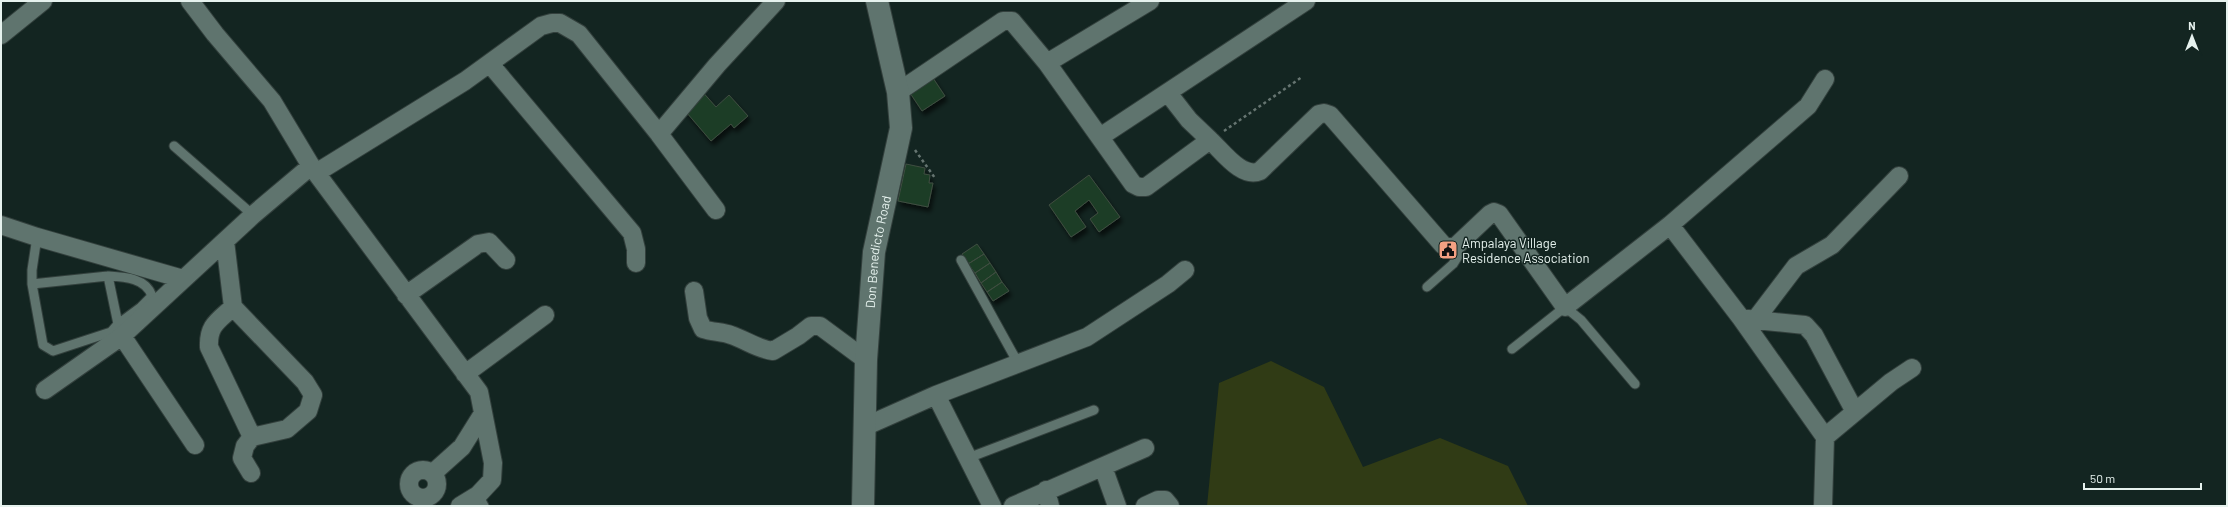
<svg xmlns="http://www.w3.org/2000/svg" width="2228" height="507" viewBox="0 0 2228 507" font-family="Barlow,sans-serif">
<style>
.green{fill:#303b15}
.building{fill:#1c3e25;stroke:#3f4d41;filter:url(#shadow)}
.lines{fill:none;stroke-linecap:round;stroke-linejoin:round}
.service-casing{stroke:#33403d;stroke-width:11}
.minor-casing{stroke:#33403d;stroke-width:20}
.tertiary-casing{stroke:#33403d;stroke-width:24}
.path{stroke:#667571;stroke-width:2.5;stroke-dasharray:3 3;stroke-linecap:butt}
.service{stroke:#5f746e;stroke-width:9}
.minor{stroke:#5f746e;stroke-width:18}
.tertiary{stroke:#5f746e;stroke-width:22}
.labels{text-anchor:middle;stroke-width:3;stroke-linejoin:round;paint-order:stroke}
.poi-label{font-size:13px;fill:#e6f2ee;stroke:#132521;text-anchor:start}
.street-label{font-size:13px;fill:#e6f2ee;stroke:#132521}
</style>
<defs>
<filter id="shadow"><feDropShadow dx="2.5" dy="4.5" stdDeviation="2" flood-color="#0009"/></filter>
</defs>
<rect width="100%" height="100%" fill="#132521"/>
<path class="green" d="M1271,361l53,26 39,80 77,-29 68,28 20,40h-321l12,-123z"/>
<path class="building" d="M931,75l14,21 -23,15 -14,-21z
M700,89l16,18 13,-12 19,21 -14,12 -3,-4 -20,17 -30,-35z
M906,164l19,4 -1,6 6,1 -1,8h4l-5,24 -30,-6z
M1089,175l31,42 -21,15 -9,-13 8,-6 -9,-13 -14,11 11,16 -15,10 -22,-32z
M977,244l7,10 -16,10 -6,-10z
M984,254l6,9 -15,10 -7,-9z
M990,263l6,9 -15,11 -6,-10z
M996,272l6,10 -15,10 -6,-9z
M1002,282l7,9 -16,10 -6,-9z"/>
<g class="lines">
<g class="service-casing">
<path id="service" d="M174,146l79,69
M961,260l57,103
M108,276l10,48
M32,284l11,61 10,6 58,-19 7,-8 23,-17 11,-11c-6,-18 -27,-19 -44,-20l-76,8v-14l5,-33
M1427,287l26,-23 5,-8 -3,-9
M1512,349l53,-42 16,13 54,64
M968,458l126,-48
M478,495l6,11"/>
</g>
<g class="minor-casing">
<path id="minor" d="M190,1l25,33 57,67 39,65 168,226 14,71 -1,17 -14,15 -18,11
M1,35l42,-34
M1047,63l103,-62
M490,64l142,169 4,16v14
M898,92l105,-71h9l35,42 86,121 6,3h7l64,-47c13,12 32,39 50,31l59,-57 5,-1 6,2 113,130 5,2h7l35,-33 4,-2 5,2 66,93 105,-82 138,-119 17,-27
M1168,93l21,27 21,20
M659,134l58,-69 59,-64
M1100,137l206,-136
M316,173l149,-92 76,-55 11,-3h8l19,11 80,100 57,76
M1,225l36,12 146,42
M1670,225l71,93 84,119 -2,69
M225,241l8,66 72,75 8,13 -5,16 -21,18 -35,8 -7,9 -3,12 9,15
M694,291l4,27 5,11c9,3 20,3 28,6 15,5 26,14 42,16l25,-15 13,-10h9l46,34
M406,295l72,-51 11,-2 17,18
M233,307c-15,14 -25,18 -24,40l43,90
M1741,318l14,2 41,-54 36,-21 67,-69
M1755,320l50,5 9,10 41,77
M122,336l73,109
M465,374l80,-59
M45,390l77,-54 131,-121 58,-49
M936,395l56,111
M866,426l70,-31 151,-58 81,-53 17,-14
M1825,437l66,-55 21,-14
M1103,467l14,39
M409 484a14 14 0 1 1 28 0a14 14 0 1 1-28 0Z
M433,473l29,-26 20,-32
M1046,490l4,16
M1013,506l132,-58
M1145,506l13,-6h7l5,6"/>
</g>
<g class="tertiary-casing">
<g id="tertiary">
<path id="s1" d="M863,506l3,-146 8,-108 27,-124 -3,-36 -21,-91"/>
</g>
</g>
<path class="path" d="M1224,131l78,-54
M915,150l20,28"/>
<use href="#service" class="service"/>
<use href="#minor" class="minor"/>
<use href="#tertiary" class="tertiary"/>
</g>
<defs>
<g id="civic-square" transform="scale(1)"><rect x="-9" y="-9" width="18" height="18" rx="4" fill="#f3a082" stroke="#132521"/><path d="M-.6-6.5H3V-4.5H.6V-3L4-1V1h2V6H-6V1h2V-1L-.6-3ZM-1.2 2.5V6h2.4V2.5Z" fill="#111"/></g>
</defs>
<g fill-rule="evenodd">
<use href="#civic-square" x="1448" y="250"/>
</g>
<g class="labels">
<g class="poi-label">
<text x="1462" y="248">Ampalaya Village<tspan x="1462" dy="15">Residence Association</tspan></text>
</g>
<g class="street-label">
<text dy="5" stroke="none"><textPath href="#s1" startOffset="255">Don Benedicto Road</textPath></text>
</g>
</g>
<rect width="2228" height="507" fill="none" stroke="#e6f2ee" stroke-width="4"/>
<g transform="translate(2192 36)" stroke="#132521" stroke-width="3" paint-order="stroke">
<path d="M0-3L7 15L0 10L-7 15Z" fill="#e6f2ee"/>
<text y="-6" font-size="11" font-weight="bold" text-anchor="middle" fill="#e6f2ee">N</text>
</g>
<path d="M2084 483v6h117v-6" fill="none" stroke="#e6f2ee" stroke-width="2"/>
<text x="2090" y="483" font-size="12" fill="#e6f2ee" stroke="#132521" stroke-width="3" paint-order="stroke">50 m</text>
</svg>
